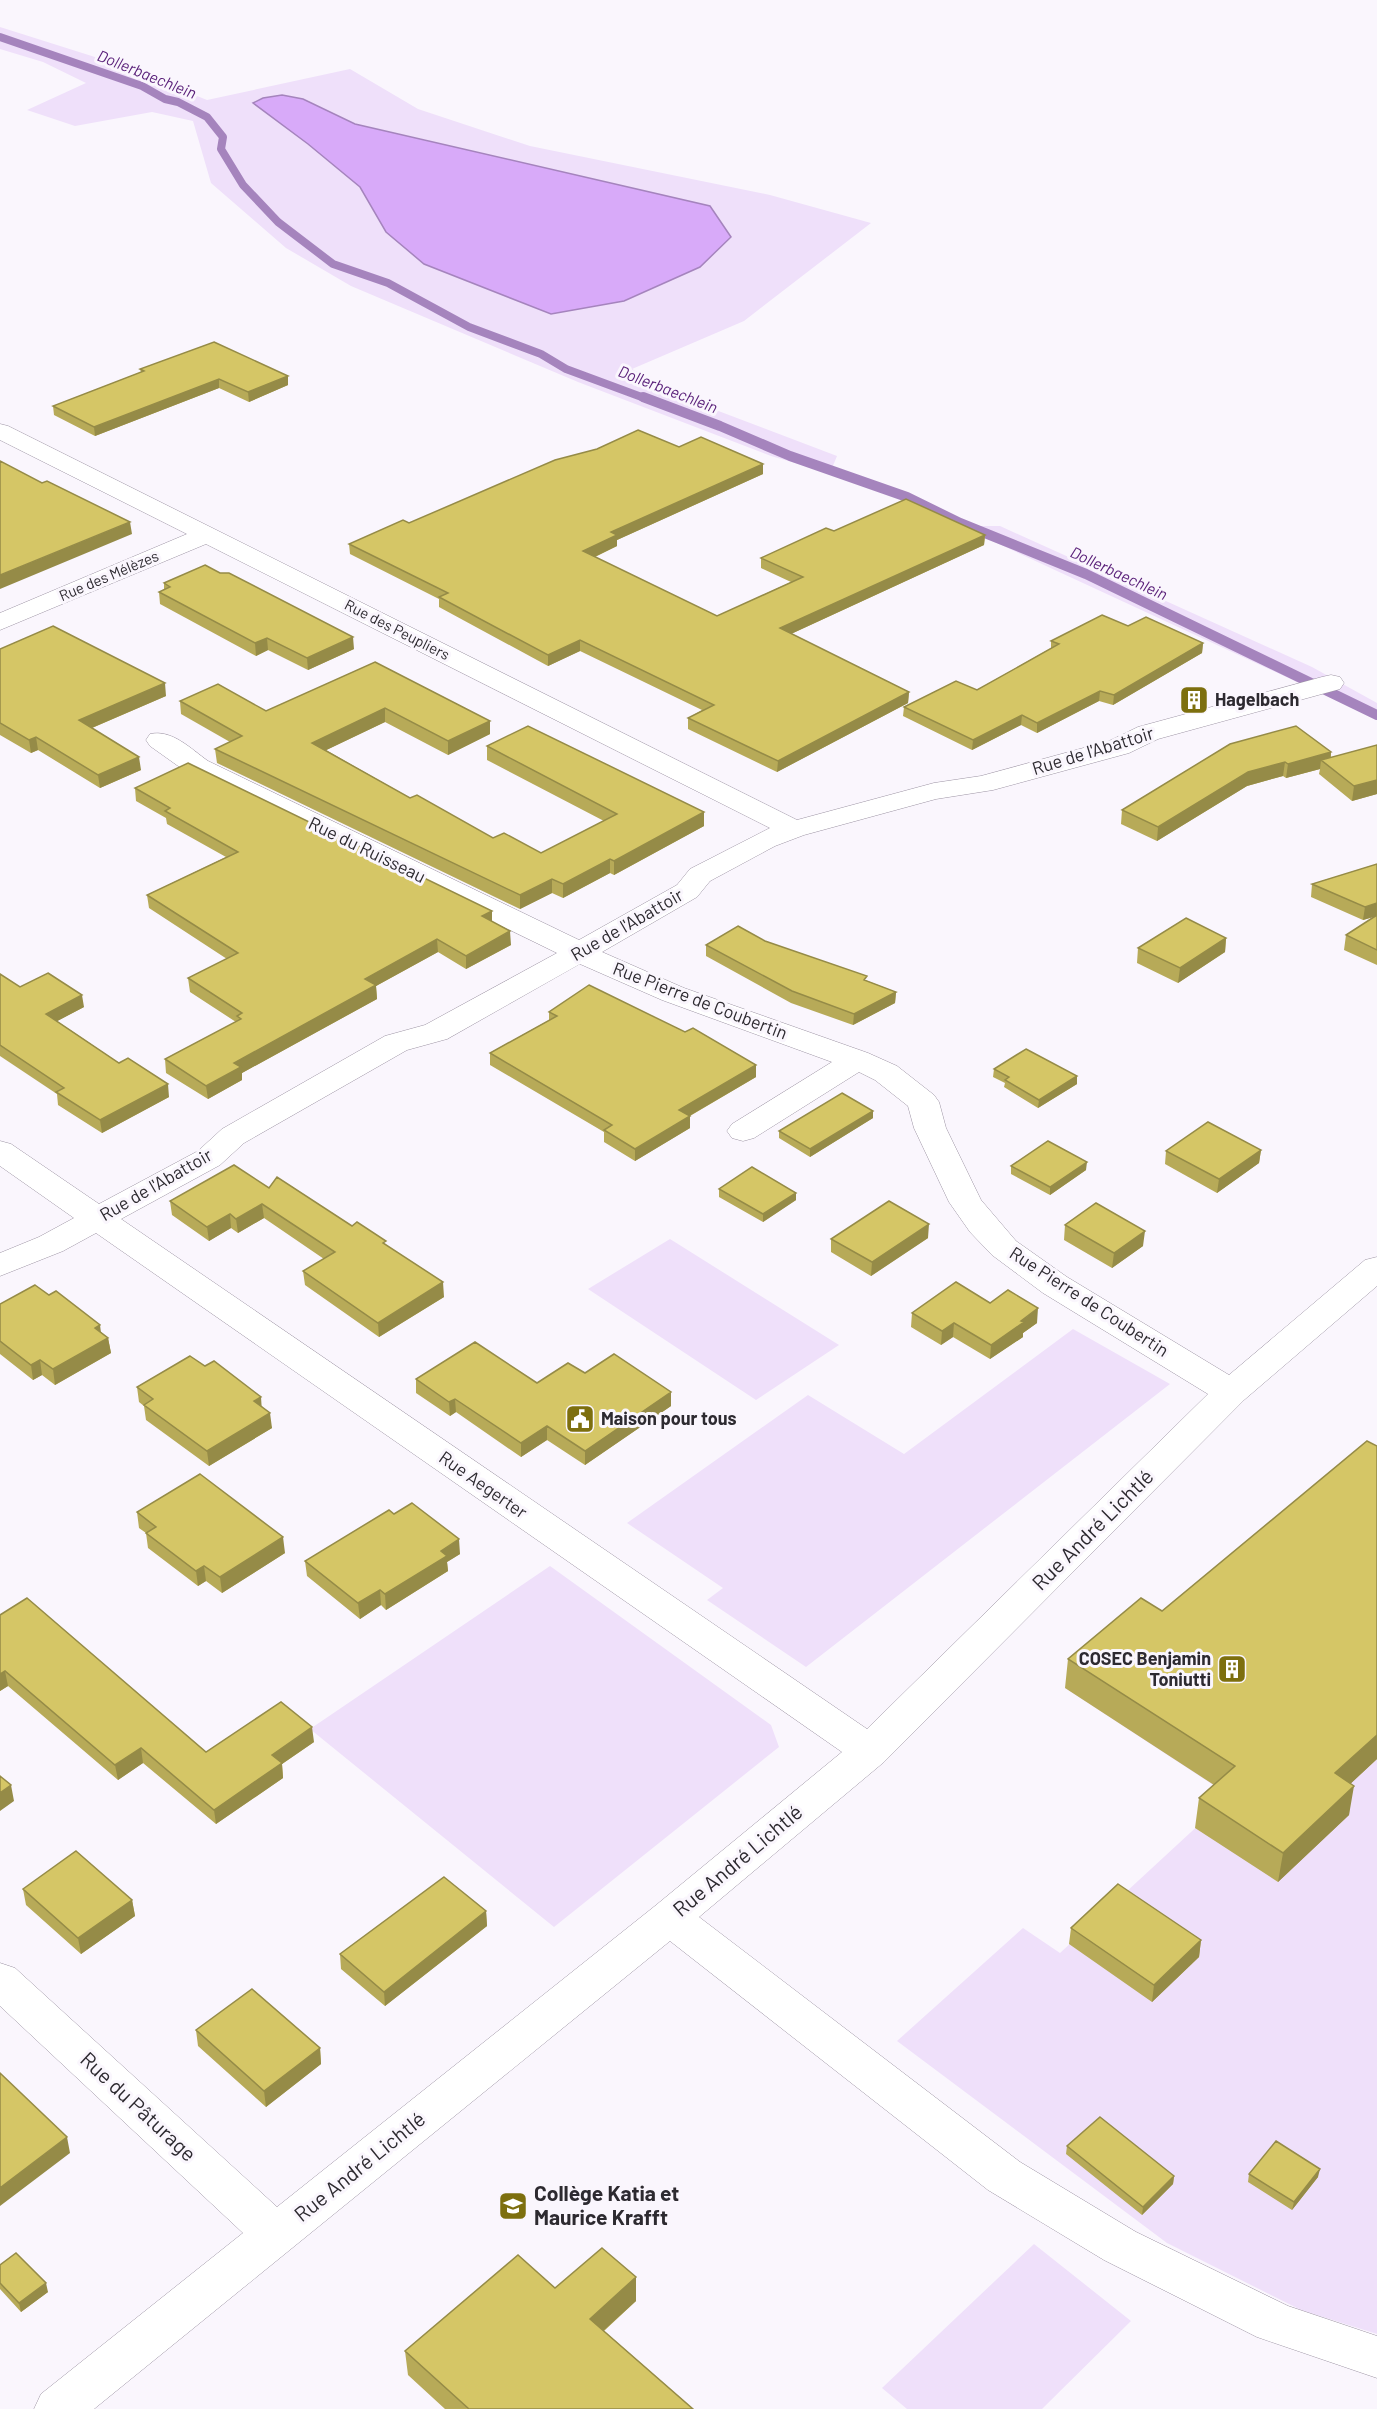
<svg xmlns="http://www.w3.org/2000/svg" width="1377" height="2409" viewBox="0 0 1377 2409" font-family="Barlow,sans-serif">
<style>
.green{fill:#efe0fa;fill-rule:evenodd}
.water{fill:#d8aaf9;stroke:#a584bd;stroke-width:1.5}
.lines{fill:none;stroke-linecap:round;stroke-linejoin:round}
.stream-far1{stroke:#a584bd;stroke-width:8}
.stream{stroke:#a584bd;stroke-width:10}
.street-casing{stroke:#9d94a4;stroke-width:1}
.street{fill:#fff;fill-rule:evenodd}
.wall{fill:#b7aa58}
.shaded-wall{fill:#958b47}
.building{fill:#d5c666;stroke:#958b47;stroke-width:1.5}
.labels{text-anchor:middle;stroke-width:6;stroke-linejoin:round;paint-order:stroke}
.far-street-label{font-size:15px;fill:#2d2a30;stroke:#faf6fd}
.far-water-label{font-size:16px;font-style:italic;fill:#581e78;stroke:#faf6fd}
.poi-label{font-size:18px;font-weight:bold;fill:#2d2a30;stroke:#faf6fd;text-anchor:start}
.street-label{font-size:18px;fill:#2d2a30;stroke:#faf6fd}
.near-street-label{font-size:21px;fill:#2d2a30;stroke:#faf6fd}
.near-poi-label{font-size:21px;font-weight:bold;fill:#2d2a30;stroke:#faf6fd;text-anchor:start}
</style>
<rect width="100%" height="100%" fill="#faf6fd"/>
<path class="green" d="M0,27l117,37 90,36 143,-31 68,40 112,37 240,49 101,28 -127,98 -112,48 60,32 145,55 -7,17 -59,-17 -193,-74 -227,-96 -65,-38 -75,-65 -18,-62 -41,-9 -77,14 -48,-16 59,-27 -43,-21 -43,-13zM282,95l21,4 52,25 72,16 273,127 -76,34 -73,13 -165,-82 -26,-45 -52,-43 -54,-41z
M960,526h40l312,141 65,36v16z
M670,1239l169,106 -83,55 -168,-111z
M1073,1329l97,55 -364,283 -99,-67 16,-12 -96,-65 181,-128 96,59z
M1377,1478v856l-76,-24 -134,-67 -270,-202 126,-113 37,25 170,-157 -165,-108 72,-61z
M550,1566l221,159 8,22 -225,180 -244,-198z
M1034,2244l97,77 -89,88h-135l-25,-21z"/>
<path class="water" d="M282,95l21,4 52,25 355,82 21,31 -31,30 -76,34 -73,13 -127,-50 -38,-32 -26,-45 -52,-43 -55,-41 10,-5z"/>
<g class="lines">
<path class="stream-far1" d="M0,37l142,49 23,13 13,3 29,15 16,20 -2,12 22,36 35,37 55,42 55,19 81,44 72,27 25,15 81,30"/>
<path class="stream" d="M643,397l77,29 70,30 117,41 53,26 126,51 291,141"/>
<g class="street-casing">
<path id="street" d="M0,424l8,2 789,394 137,-37 47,-7 128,-35 29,-14 184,-50 9,-2 9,2 4,6 -4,6 -182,50 -29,14 -136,37 -57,9 -132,36 -29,11 -65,35 -13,16 -95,55 82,36 184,65 29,13 37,29 5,7 7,26 35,72 35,41 51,36 162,98 136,-115 12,-3v29l-133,114 -360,362 -185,155 321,245 116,70 152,74 89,30v42l-120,-41 -153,-77 -116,-70 -318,-249 -576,468h-60l7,-15 202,-161 -243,-227v-43l15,5 262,239 378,-301 187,-154 -746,-519 -33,18 -63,25v-23l39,-16 35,-19 -74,-52v-25l11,3 88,60 99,-53 24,-22 163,-93 40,-11 132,-72 -369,-180 -38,-27 -4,-6 4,-6c22,-5 41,15 58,27l371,179 98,-55 13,-16 80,-41 -564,-284 -206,86v-17l187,-79 -187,-94zM580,964l82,36 170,62 -100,62 -5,7 5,7 11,3 11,-3 105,-66 16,8 33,26 6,22 35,74 21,30 22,23 51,38 165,101 -341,335 -746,-510 99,-54 24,-22 163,-93 40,-11z"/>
</g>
<use href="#street" class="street"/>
</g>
<path class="wall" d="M140,369l148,16 -39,17 -30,-14 -124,48 -41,-21 -1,-9 88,-34z
M679,447l84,17v10l-146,66v6l-22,11 122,59 74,-34 -30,-14v-10l73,-27 151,4 -1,10 -193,89 118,58 -1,11 -131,69 -89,-43v-11l14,-8 -122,-59 -32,15 -109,-59v-8l-89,-45 -1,-10 60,-21z
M164,583l190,66 -46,21 -40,-20 -12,6 -96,-52 -1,-12 5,-3z
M1128,626l75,17 -1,10 -89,52 -14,-4 -62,32 -16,-8 -49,25 -69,-34 1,-9 73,-17 74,-42v-7z
M0,649l166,47 -74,32 49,42 -41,18 -62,-38 -7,3 -31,-18z
M375,662l115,59v13l-42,21 -63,-33 -59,28 84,48 83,40 48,15 63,-32 -117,-61v-14l217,66v14l-90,49 -4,-2 -47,25 -11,-5 -32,16 -303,-146 -2,-14 15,-7 -49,-28 -1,-13 86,10z
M1230,744l101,8v6l46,-13v49l-25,7 -33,-27 1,-5 -34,9 -3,-2 -36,10 -90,55 -36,-17 1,-14z
M135,788l357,134 19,23 -45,24 -28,-17 -62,34 1,13 -135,74v7l-34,19 -42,-26 -1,-14 71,-37 -46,-30 -2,-14 39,-19 -78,-51 -2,-13 79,-38 -59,-33 -1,-6 -30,-17z
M1377,864v101l-33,-15 2,-15 30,-19 -13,4 -52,-23 1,-13z
M1226,938l-1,14 -47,31 -41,-20 1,-15z
M765,941l131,51 -1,11 -42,22 -62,-22 -85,-47v-11z
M0,974l20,13 64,20 -27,14 112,76 -67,36 -44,-28 -1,-11 -57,-38z
M549,1012l207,65 -66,39v12l-55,33 -31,-19v-10l-114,-67v-12l59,-33z
M994,1069l83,7v8l-39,24 -34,-21 1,-4 -12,-6z
M873,1111v7l-63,39 -31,-19v-7z
M1261,1150l-2,13 -42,30 -52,-29 1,-13z
M1011,1166l75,4 -36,25 -39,-21z
M269,1188l83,38 34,19 58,52 -65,40 -74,-52 -2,-14 21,-12 -60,-41 -26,15 -7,-5 -22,13 -37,-26 -2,-14z
M719,1189l77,11 -33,22 -44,-25z
M1065,1225l78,21 -31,22 -48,-28z
M928,1238l-57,38 -40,-24v-13z
M990,1303l47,20 -14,10v4l-33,22 -37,-22 -12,8 -30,-18 1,-14z
M0,1304l101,28 7,6 3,15 -56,32 -13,-10 -9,5 -33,-26z
M585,1373l86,19v14l-86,59 -38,-25 -26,17 -65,-45 -6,4 -34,-23v-14l121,4z
M137,1387l125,19 10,22 -63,38 -63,-46 -2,-14 -5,-4z
M137,1512l148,41 -63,40 -16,-12 -8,5 -50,-38 -2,-15 -7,-5z
M394,1514l66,40 -13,8 1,9 -62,39 -5,-5 -21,14 -53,-43 -2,-15z
M0,1615l206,137 108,-10 -32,22 1,14 -67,46 -73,-61 -25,17 -110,-94 -8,5z
M1068,1659l309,100 -26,24 -2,32 -71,67 -83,-54 4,-30 15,-13 -149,-97z
M23,1889l109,11 3,16 -54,38 -55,-49z
M486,1911l1,15 -102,80 -44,-37 -1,-15z
M1071,1928l130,12 -2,17 -47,45 -83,-58z
M196,2030l124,18 1,16 -55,43 -68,-61z
M1067,2146l107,30 -1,8 -31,31 -76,-61z
M1249,2174l69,3 -26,33 -44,-28z
M0,2265l48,27 -27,20 -21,-23z
M555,2288l81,13 -32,30 89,78h-248l-37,-34 -3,-24z"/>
<path class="shaded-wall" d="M288,376v9l-39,17 -1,-10z
M219,379v9l-124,48 -1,-9z
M763,464v10l-146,66v6l-33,16 -1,-11 28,-19z
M130,522l2,12 -132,55v-14z
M985,535l-1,10 -204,94v-11z
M353,637l1,12 -46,21 -1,-12z
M267,638l1,12 -12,6 -1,-13z
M580,640v11l-32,15v-11z
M1203,643l-1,10 -89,52 1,-10z
M165,683l1,13 -86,37 -1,-13z
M1100,691l-1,10 -62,32v-10z
M909,692l-1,11 -131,69 1,-11z
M385,708v14l-71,34 -2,-13z
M1022,715l-1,10 -49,25 1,-10z
M490,721v13l-42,21v-14z
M36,737l2,13 -7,3 -2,-13z
M1331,752l-2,15 -8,-7 -1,9 -34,9 2,-14z
M139,757l2,13 -41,18 -2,-13z
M1285,762l-2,14 -36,10 -90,55 1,-14 90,-55z
M1377,780v14l-25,7 2,-15z
M704,812v14l-90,49v-14z
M610,859v14l-47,25v-14z
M552,879v14l-32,16v-14z
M1377,903v13l-14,4 2,-13z
M492,911v13l-10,-8z
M510,931l1,14 -45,24v-13z
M1226,938l-1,14 -47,31 2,-15z
M437,939l1,13 -62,34 1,13 -135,74v7l-34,19 -2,-13 28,-23 131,-84z
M896,992l-1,11 -42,22 1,-11z
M82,995l2,12 -36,19 -2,-12z
M756,1065v12l-77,45v-12z
M1077,1076v8l-39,24 1,-8z
M168,1084l1,13 -67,36 -2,-13z
M873,1111v7l-63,39v-8z
M690,1116v12l-55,33v-12z
M1261,1150l-2,13 -42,30 2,-14z
M1087,1162l-1,8 -36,25v-8z
M796,1193v7l-33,22v-8z
M262,1204l2,14 -26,15 -2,-14z
M230,1214l1,14 -22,13 -2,-14z
M929,1224l-1,14 -57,38 1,-14z
M1145,1231l-2,15 -31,22 2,-15z
M443,1282l1,15 -65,40 -1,-14z
M1038,1308l-1,15 -14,10v4l-33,22 1,-14z
M954,1323l-1,14 -12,8 1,-14z
M100,1325l2,15 -7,-12z
M108,1338l3,15 -56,32 -2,-16z
M40,1360l2,15 -9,5 -2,-15z
M671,1392v14l-86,59v-14z
M261,1397l1,15 -8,-11z
M455,1399l1,13 -6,4 -1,-14z
M270,1413l2,15 -63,38 -2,-15z
M547,1426v14l-26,17v-14z
M283,1537l2,16 -63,40 -2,-16z
M459,1539l1,15 -13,8 1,9 -62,39 -1,-16 56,-43z
M204,1566l2,15 -8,5 -2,-15z
M380,1590l1,15 -21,14 -2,-16z
M5,1671l3,15 -8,5v-17z
M312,1727l2,15 -32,22 1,14 -67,46 -2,-14 58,-55z
M1377,1735v24l-47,44 5,-30z
M141,1748l2,15 -25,17 -3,-15z
M11,1785l3,16 -14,10v-18z
M1354,1786l-5,29 -71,67 5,-29z
M132,1900l3,16 -54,38 -3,-16z
M486,1911l1,15 -102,80 -1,-14z
M1201,1940l-2,17 -47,45 2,-17z
M320,2048l1,16 -55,43 -2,-16z
M67,2137l3,16 -70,53v-18z
M1320,2169l-2,8 -26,33 2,-8z
M1174,2176l-1,8 -31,31 1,-8z
M636,2277v24l-45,41 -1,-23z
M46,2283l2,9 -27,20 -2,-9z"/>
<path class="building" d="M214,342l74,34 -40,16 -29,-13 -125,48 -41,-21 91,-35 -4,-2z
M638,430l41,17 22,-10 62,27 -152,68 6,3 -34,16 134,65 86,-39 -42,-19 65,-30 8,3 72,-32 79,36 -205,93 129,64 -131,69 -90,-43 26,-13 -134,-65 -32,15 -109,-58 9,-4 -99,-49 54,-24 6,3 146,-63 42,-11z
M0,461l42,22 5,-2 83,41 -130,53z
M205,565l15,8h9l124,64 -46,21 -40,-20 -12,5 -96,-51 11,-5 -6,-4z
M1102,615l26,11 18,-9 57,26 -89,52 -14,-4 -63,32 -15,-8 -49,25 -69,-33 52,-26 21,9 82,-46 -8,-3z
M53,626l112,57 -86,37 60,37 -41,18 -62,-38 -7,3 -29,-17v-74z
M375,662l115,59 -42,20 -63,-33 -73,35 98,55 7,-3 76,43 11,-5 37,20 76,-39 -130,-68 41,-20 176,86 -90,49 -4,-2 -47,25 -11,-5 -32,16 -305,-146 27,-13 -62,-35 38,-17 48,27z
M1296,726l35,26 -43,12 -3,-2 -37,10 -90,55 -36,-17 108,-66z
M1377,745v35l-23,6 -33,-26z
M188,763l304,148 -10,5 28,15 -44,25 -29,-17 -72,40 11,6 -142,78 7,4 -35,19 -41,-27 76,-40 -4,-3 5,-3 -54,-35 50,-25 -91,-58 91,-43 -73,-41 5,-3 -35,-20z
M1377,864v39l-12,4 -53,-23z
M1377,915v35l-31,-15z
M1186,918l40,20 -46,30 -42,-20z
M738,926l27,15 102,35 -3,4 32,12 -42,22 -62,-23 -86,-46z
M48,973l34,22 -36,19 73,49 9,-5 40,26 -68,36 -44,-28 8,-4 -64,-43v-71l20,13z
M589,985l96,47 8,-4 63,37 -77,45 11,6 -55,33 -31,-19 8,-5 -122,-72 67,-37 -8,-4z
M1026,1049l51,27 -38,24 -34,-20 4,-3 -15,-8z
M842,1093l31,18 -63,38 -31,-18z
M1208,1122l53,28 -42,29 -53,-28z
M1048,1141l39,21 -37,25 -39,-21z
M234,1165l35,23 8,-11 75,49 5,-4 29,19 -3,2 60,39 -65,41 -75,-52 32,-19 -73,-48 -26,15 -6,-5 -23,13 -37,-26z
M752,1167l44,26 -33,21 -44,-25z
M889,1201l40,23 -57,38 -41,-23z
M1096,1203l49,28 -31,22 -49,-28z
M956,1282l34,21 18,-13 30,18 -17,13 3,1 -33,23 -37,-22 -12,8 -30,-18z
M35,1285l14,10 7,-4 44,34 -5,3 13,10 -55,31 -13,-9 -9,5 -31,-24v-37z
M475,1342l62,41 31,-20 17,10 29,-19 57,38 -86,59 -38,-25 -26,17 -66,-44 -6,3 -33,-23z
M190,1356l15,10 9,-5 47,36 -7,4 16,12 -63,38 -63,-46 9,-6 -16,-12z
M1367,1441l10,5v289l-42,38 19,13 -71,67 -84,-55 36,-32 -167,-107 73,-61 21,13z
M200,1474l83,63 -63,40 -16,-11 -8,5 -50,-38 10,-6 -19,-15z
M412,1503l47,36 -18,12 6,5 -62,38 -5,-4 -22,13 -53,-42 84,-51 5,4z
M27,1598l179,154 75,-50 31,25 -40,28 10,8 -68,47 -73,-62 -26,17 -110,-94 -5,3v-59z
M0,1776l11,9 -11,8z
M76,1851l56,49 -54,38 -55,-49z
M444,1877l42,34 -102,81 -44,-38z
M1118,1884l83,56 -47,45 -83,-57z
M252,1989l68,59 -56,43 -68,-61z
M0,2073l67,64 -67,51z
M1100,2117l74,59 -31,31 -76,-61z
M1276,2141l44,28 -26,33 -45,-28z
M602,2248l34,29 -46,42 103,90h-224l-64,-58 113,-96 37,33z
M16,2253l30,30 -27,20 -19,-20v-18z"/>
<defs>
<g id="building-square" transform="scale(1.5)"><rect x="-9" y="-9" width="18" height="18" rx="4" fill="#7d6f0e" stroke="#faf6fd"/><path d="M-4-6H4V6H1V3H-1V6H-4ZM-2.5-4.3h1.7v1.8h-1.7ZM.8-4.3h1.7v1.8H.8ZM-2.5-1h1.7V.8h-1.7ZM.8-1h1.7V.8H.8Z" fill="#fff"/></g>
<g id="civic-square" transform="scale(1.5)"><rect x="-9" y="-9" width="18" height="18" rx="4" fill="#7d6f0e" stroke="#faf6fd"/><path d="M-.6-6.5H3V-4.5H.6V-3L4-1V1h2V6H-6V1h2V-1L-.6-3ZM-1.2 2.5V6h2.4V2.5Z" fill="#fff"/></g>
<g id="school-square" transform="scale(1.5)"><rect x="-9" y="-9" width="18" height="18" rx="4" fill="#7d6f0e" stroke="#faf6fd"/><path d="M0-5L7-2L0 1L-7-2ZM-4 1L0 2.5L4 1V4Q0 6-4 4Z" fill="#fff"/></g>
</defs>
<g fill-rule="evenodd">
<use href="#building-square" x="1194" y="700"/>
<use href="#civic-square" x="580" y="1419"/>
<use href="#building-square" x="1232" y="1669"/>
<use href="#school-square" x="513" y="2206"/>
</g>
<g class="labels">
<g class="far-street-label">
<text transform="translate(109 576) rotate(-23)" y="5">Rue des Mélèzes</text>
<text transform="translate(397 630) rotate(27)" y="5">Rue des Peupliers</text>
</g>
<g class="far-water-label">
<text transform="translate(147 74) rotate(22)" y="6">Dollerbaechlein</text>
<text transform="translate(668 389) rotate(21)" y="6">Dollerbaechlein</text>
<text transform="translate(1119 573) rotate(25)" y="6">Dollerbaechlein</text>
</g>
<g class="poi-label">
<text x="1215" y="706">Hagelbach</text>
<text x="601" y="1425">Maison pour tous</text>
<text x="1211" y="1665" text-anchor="end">COSEC Benjamin<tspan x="1211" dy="21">Toniutti</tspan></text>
</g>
<g class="street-label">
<text transform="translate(1093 751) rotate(-17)" y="6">Rue de l'Abattoir</text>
<text transform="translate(367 850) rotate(26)" y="6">Rue du Ruisseau</text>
<text transform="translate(627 925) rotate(-30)" y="6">Rue de l'Abattoir</text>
<text transform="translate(700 1001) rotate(21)" y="6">Rue Pierre de Coubertin</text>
<text transform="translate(156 1185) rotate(-30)" y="6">Rue de l'Abattoir</text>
<text transform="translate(1089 1302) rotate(33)" y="6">Rue Pierre de Coubertin</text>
<text transform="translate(483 1485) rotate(35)" y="6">Rue Aegerter</text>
</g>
<g class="near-street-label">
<text transform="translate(1093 1530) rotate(-45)" y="7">Rue André Lichtlé</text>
<text transform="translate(738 1861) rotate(-40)" y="7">Rue André Lichtlé</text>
<text transform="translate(138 2107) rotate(43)" y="7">Rue du Pâturage</text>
<text transform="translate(360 2167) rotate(-39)" y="7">Rue André Lichtlé</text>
</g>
<g class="near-poi-label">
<text x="534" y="2201">Collège Katia et<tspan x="534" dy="24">Maurice Krafft</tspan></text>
</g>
</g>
</svg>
